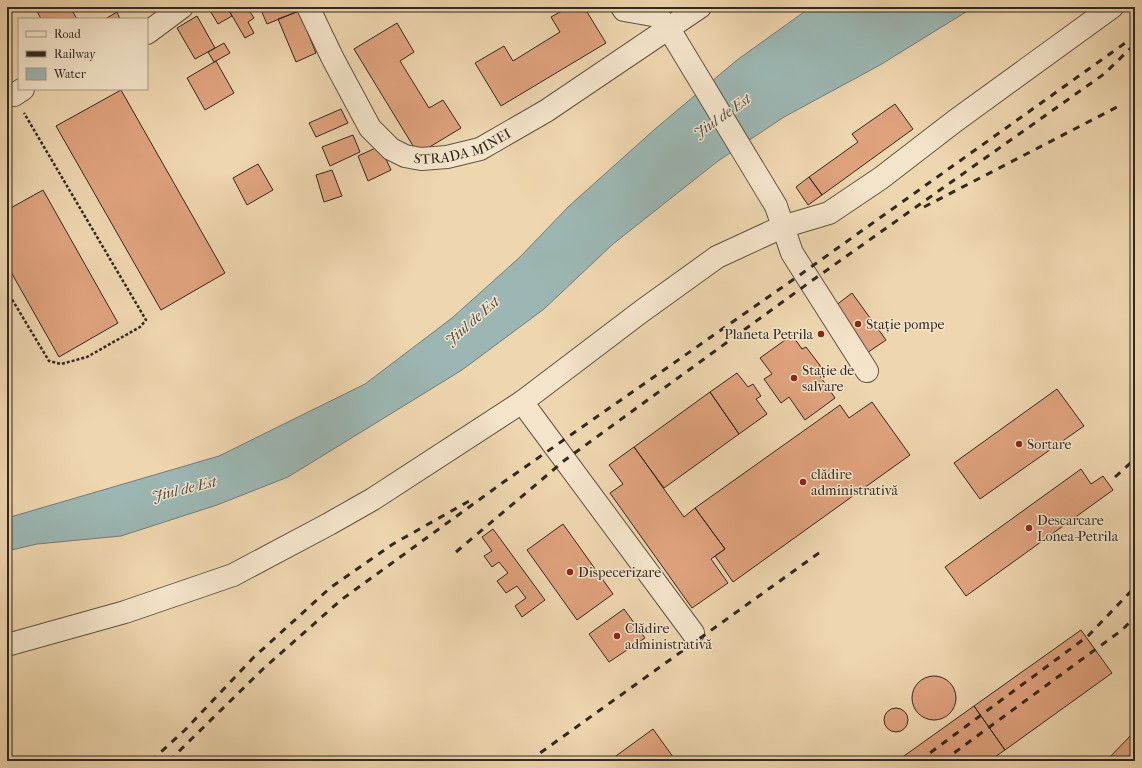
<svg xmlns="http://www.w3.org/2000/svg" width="1142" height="768" viewBox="0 0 1142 768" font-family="'IM FELL French Canon',serif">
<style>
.water{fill:#9cb7b3;stroke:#717e78}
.building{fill:#dfa27d;stroke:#31281f}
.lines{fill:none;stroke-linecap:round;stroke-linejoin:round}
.minor-casing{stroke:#605443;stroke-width:24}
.path{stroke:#31281f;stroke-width:2.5;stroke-dasharray:3 2;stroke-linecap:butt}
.minor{stroke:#f4e4ca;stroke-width:22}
.rail{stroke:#31281f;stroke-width:3;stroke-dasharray:7 7;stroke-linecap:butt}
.poi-dot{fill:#8f2418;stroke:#f4e4ca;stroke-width:1.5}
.labels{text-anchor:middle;stroke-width:3;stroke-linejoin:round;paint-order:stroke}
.street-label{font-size:14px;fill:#31281f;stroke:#f4e4ca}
.poi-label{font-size:14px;fill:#31281f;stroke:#f4e4ca;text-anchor:start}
.water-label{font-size:15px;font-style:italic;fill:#4c4c44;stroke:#f4e4ca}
</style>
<rect width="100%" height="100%" fill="#eed6ae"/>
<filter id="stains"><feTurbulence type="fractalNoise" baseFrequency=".005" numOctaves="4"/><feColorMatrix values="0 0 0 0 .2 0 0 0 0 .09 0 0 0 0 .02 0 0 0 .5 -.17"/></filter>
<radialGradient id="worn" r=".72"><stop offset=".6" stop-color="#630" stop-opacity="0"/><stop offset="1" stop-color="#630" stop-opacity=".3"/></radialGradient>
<path class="water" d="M811,7h163l-94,58 -96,52 -66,44 -105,83 -69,65 -82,61 -174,107 -71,28 -96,31 -84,8 -30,7v-33l212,-62 146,-72 87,-66 68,-61 48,-50 87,-78 82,-69z"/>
<path class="building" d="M35,7h35l7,12h-36z
M213,7h14l5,9 -14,8 -9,-15z
M227,7h20l7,11 -6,4 6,11 -9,5z
M268,7h29l2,4 -32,13 -6,-14z
M569,7h15l22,36 -105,63 -26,-43 29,-17 9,15 47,-29 -9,-15z
M299,11l17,42 -20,9 -18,-43z
M117,12l3,7h-15z
M197,16l18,32 -20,11 -18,-31z
M397,23l17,29 -14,9 29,47 14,-8 18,28 -43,26 -64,-105z
M224,43l6,10 -16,9 -6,-10z
M216,61l18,32 -29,17 -18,-32z
M121,90l104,183 -64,37 -105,-184z
M895,104l18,25 -91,66 -13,-18 49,-35 -6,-8z
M341,109l7,14 -32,14 -7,-14z
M353,135l7,17 -30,14 -8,-19z
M380,146l11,24 -23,11 -10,-25z
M258,164l15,26 -26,15 -14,-27z
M332,170l10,26 -18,6 -8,-27z
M809,177l13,18 -14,10 -12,-18z
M43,190l75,133 -59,34 -52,-92v-55z
M852,293l34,47 -22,15 -33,-46z
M792,335l10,14 4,-2 19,25 -5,4 15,22 -30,22 -16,-23 -8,6 -17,-24 8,-5 -12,-16z
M737,373l11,14 5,-3 8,12 -5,3 11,15 -28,20 -29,-42z
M1057,389l27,37 -104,73 -26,-36z
M710,392l29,42 -75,54 -30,-41z
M872,402l38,53 -177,127 -18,-26 10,-7 -30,-41 145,-103 9,13z
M634,447l50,70 11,-9 30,41 -14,10 17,24 -36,25 -82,-115 13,-9 -14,-19z
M1081,469l10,15 12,-8 10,14 -147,106 -21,-29z
M563,524l50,70 -36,26 -50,-70z
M493,529l52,71 -23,17 -7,-11 11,-8 -9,-12 -11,7 -9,-12 11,-8 -9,-11 -7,5 -8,-11 8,-5 -10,-14z
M624,609l21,29 -36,24 -20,-28z
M1081,630l31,43 -107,77 -31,-44z
M912 698a22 22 0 1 1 44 0a22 22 0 1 1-44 0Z
M974,706l31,44 -16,11h-92z
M884 720a12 12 0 1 1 24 0a12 12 0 1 1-24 0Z
M653,729l23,32h-67z
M1135,731v30h-29z"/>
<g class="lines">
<g class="minor-casing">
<g id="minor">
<path id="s1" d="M308,7l25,52 37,69 21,21 14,7 16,3 26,-2 33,-8 66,-38 154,-104"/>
<path d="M622,7l2,3 34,6"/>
<path d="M655,7l3,9 11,13 107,177 16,47 75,118"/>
<path d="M147,33l35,-26"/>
<path d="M14,95l9,-6"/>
<path d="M522,402l171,231"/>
<path d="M7,645l118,-33 108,-37 96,-51 44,-25 149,-97 120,-91 75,-54 65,-30 47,-14 52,-35 74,-57 157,-114"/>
</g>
</g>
<path class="path" d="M7,291l42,70 12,3 26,-7 53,-30 6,-7 -122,-207"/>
<use href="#minor" class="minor"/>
<path class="rail" d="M924,207l193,-100
M1115,477l20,-18
M456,552l109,-92 245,-178 294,-208 31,-30
M151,761l34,-31 68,-72 77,-70 63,-44 78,-44
M169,761l95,-93 77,-68 164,-119 299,-209 331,-236
M529,761l294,-211
M919,761l169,-125 47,-49
M943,761l179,-131 13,-13"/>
</g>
<g class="poi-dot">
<circle cx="858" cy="324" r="4"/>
<circle cx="821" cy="334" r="4"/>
<circle cx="794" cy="378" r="4"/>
<circle cx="1019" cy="444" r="4"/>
<circle cx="803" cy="482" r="4"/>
<circle cx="1029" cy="528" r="4"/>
<circle cx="570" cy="572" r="4"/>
<circle cx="617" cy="636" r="4"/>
</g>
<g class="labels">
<g class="street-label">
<text dy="5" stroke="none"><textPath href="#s1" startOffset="241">STRADA MINEI</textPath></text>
</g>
<g class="poi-label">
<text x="866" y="329">Stație pompe</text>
<text x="813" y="339" text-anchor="end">Planeta Petrila</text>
<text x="802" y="375">Stație de<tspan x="802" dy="16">salvare</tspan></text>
<text x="1027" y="449">Sortare</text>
<text x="811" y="479">clădire<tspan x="811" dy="16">administrativă</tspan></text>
<text x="1037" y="525">Descarcare<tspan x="1037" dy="16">Lonea-Petrila</tspan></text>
<text x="578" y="577">Dispecerizare</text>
<text x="625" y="633">Clădire<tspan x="625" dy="16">administrativă</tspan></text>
</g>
<g class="water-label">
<text transform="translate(722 116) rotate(-35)" y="5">Jiul de Est</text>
<text transform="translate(472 321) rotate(-41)" y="5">Jiul de Est</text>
<text transform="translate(184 489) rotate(-14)" y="5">Jiul de Est</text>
</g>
</g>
<rect width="1142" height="768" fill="none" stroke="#eed6ae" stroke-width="24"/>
<rect x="8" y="8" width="1126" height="752" fill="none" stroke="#31281f" stroke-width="2"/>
<rect x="12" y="12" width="1118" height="744" fill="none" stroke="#31281f"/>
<rect x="18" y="18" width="130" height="72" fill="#f4e4ca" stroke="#a69986"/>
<rect x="26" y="31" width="20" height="6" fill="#f4e4ca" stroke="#a69986"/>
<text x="54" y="38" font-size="12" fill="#31281f">Road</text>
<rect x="26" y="51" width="20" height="6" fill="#31281f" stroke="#a69986"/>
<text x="54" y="58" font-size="12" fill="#31281f">Railway</text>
<rect x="26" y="68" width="20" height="12" fill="#9cb7b3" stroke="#a69986"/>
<text x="54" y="78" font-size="12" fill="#31281f">Water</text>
<rect width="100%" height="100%" filter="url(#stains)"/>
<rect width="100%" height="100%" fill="url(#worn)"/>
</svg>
